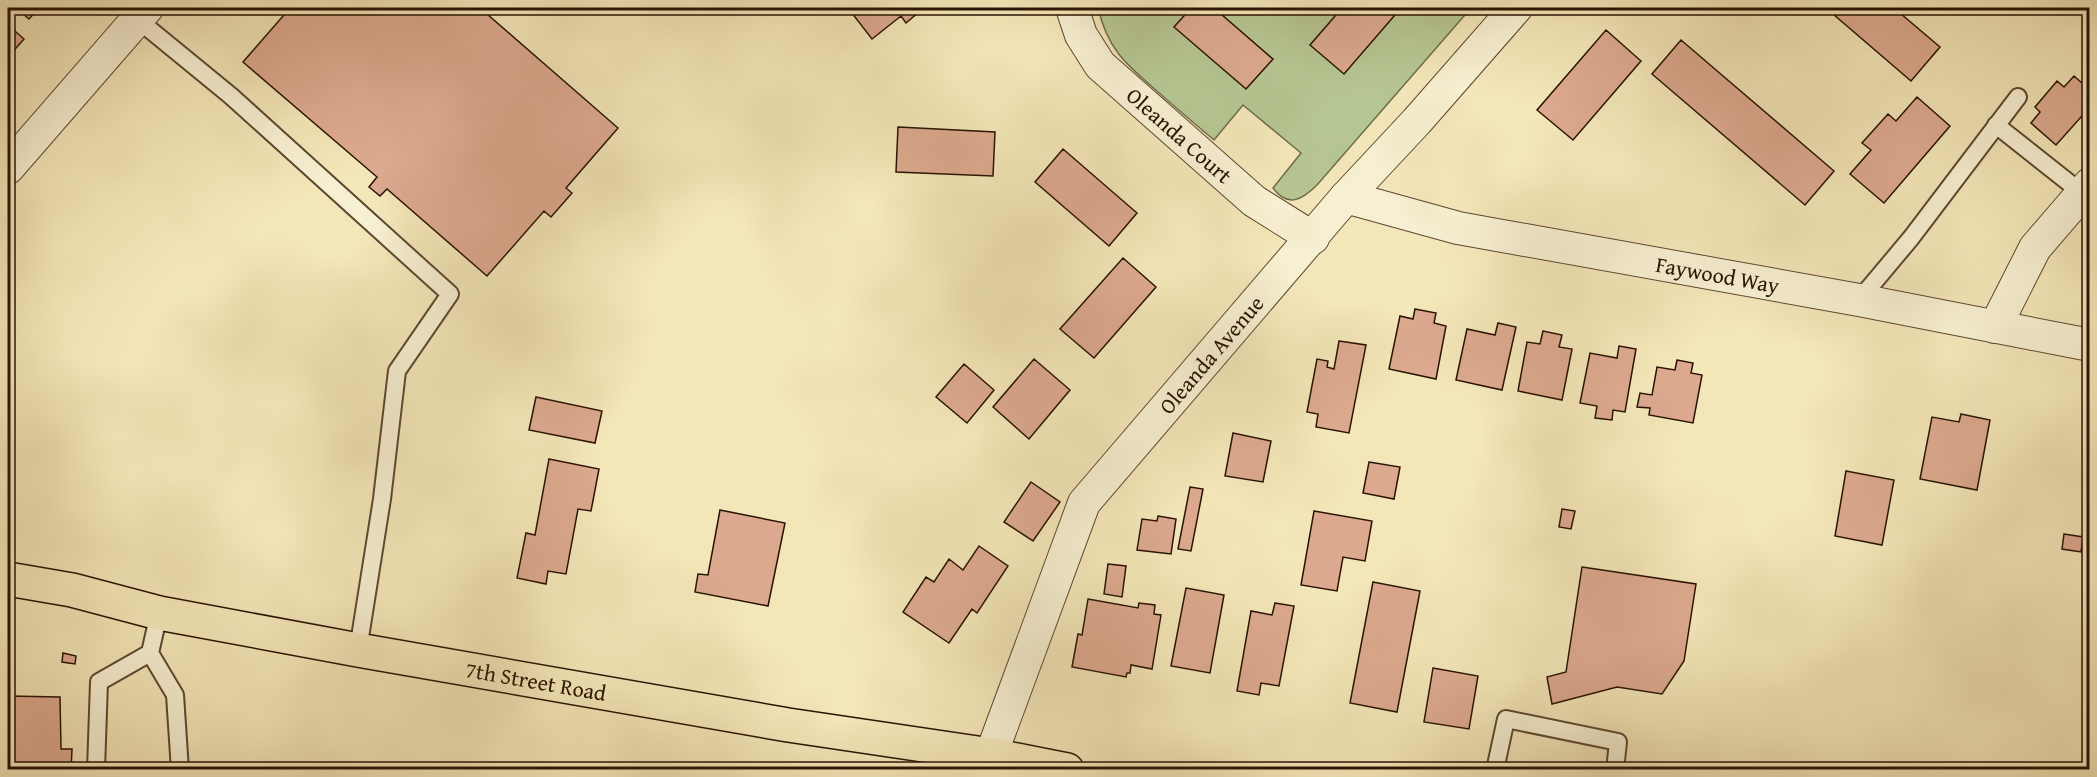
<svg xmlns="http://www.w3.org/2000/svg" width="2097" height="777" viewBox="0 0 2097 777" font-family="'Gentium Book Plus',serif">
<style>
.green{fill:#b6c692;stroke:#706c4b;stroke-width:1.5}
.building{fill:#dca98e;stroke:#291304;stroke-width:1.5}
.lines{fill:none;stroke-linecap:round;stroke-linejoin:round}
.service-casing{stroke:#5c4831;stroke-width:20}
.minor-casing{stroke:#5c4831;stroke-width:34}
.primary-casing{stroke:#291304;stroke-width:36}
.service{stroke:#f7efd1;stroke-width:16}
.minor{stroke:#f7efd1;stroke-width:32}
.primary{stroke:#f3e6b8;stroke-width:33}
.labels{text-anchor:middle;stroke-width:6;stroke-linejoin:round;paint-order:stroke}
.street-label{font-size:22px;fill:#291304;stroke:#f7efd1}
</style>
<rect width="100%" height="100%" fill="#f3e6b8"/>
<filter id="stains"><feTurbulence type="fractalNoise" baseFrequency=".00333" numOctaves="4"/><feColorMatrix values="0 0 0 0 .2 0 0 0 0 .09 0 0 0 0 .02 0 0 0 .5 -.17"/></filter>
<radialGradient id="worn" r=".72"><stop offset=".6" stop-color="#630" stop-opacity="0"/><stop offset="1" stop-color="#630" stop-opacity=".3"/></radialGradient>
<path class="green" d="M1098,8h373l-154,177c-15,15 -29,23 -44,3l28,-35 -58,-48 -29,35c-19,-16 -38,-32 -56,-48 -32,-28 -50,-42 -60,-84z"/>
<path class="building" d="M16,8h31l-4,4 -4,-4 -10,11z
M290,8h190l138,120 -52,60 6,5 -21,24 -7,-6 -57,65 -100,-87 -7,7 -11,-9 8,-10 -134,-115z
M848,8h67l4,4 -13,11 -5,-7 -29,23z
M1191,8h23l59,51 -27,30 -72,-62z
M1342,8h59l-57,66 -34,-29z
M1826,8h68l46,39 -29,34z
M8,25l16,14 -16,18z
M1606,30l35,31 -68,79 -36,-30z
M1681,40l153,131 -29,34 -153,-131z
M2074,76l16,14v17l-34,38 -25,-22 9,-11 -5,-5 22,-26 7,6z
M1917,97l33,29 -66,77 -34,-29 21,-24 -9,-7 26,-29 8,7z
M898,127l97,5 -2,44 -97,-4z
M1063,149l74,64 -28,33 -74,-64z
M1123,258l33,29 -62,71 -34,-29z
M1415,309l21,4 -2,10 12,3 -10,53 -47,-10 11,-53 13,3z
M1498,323l18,4 -14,63 -46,-10 11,-51 28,6z
M1543,331l19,4 -3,12 13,2 -10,51 -44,-9 9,-49 13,2z
M1339,341l27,4 -17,88 -33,-6 2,-13 -11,-2 10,-53 11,2 -1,6 7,2z
M1619,346l17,3 -11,63 -12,-2 -1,10 -17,-2 2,-12 -17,-3 10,-50 27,5z
M1034,359l36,31 -41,49 -36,-32z
M1677,360l16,3 -2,10 11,2 -9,48 -44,-8 1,-7 -13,-1 3,-14 12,2 5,-28 18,3z
M964,364l30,26 -27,33 -31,-26z
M536,397l66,14 -7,32 -66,-13z
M1961,414l29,6 -13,70 -57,-11 12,-62 27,5z
M1233,433l38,8 -8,41 -38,-6z
M549,459l50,10 -8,42 -13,-2 -12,65 -18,-3 -2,13 -29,-6 9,-45 9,2z
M1369,462l31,5 -6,32 -31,-6z
M1846,471l48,9 -12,65 -47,-9z
M1031,482l29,20 -27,39 -29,-19z
M1190,487l13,2 -12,62 -13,-2z
M1562,509l13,2 -4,18 -12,-2z
M720,510l65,13 -17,83 -73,-14 3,-18 10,1z
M1314,511l58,10 -7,40 -22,-4 -6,34 -36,-6z
M1158,516l18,3 -5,35 -34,-4 5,-31 15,2z
M2064,534l19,3 -2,15 -19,-3z
M979,546l29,20 -31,47 -5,-4 -23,34 -46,-31 23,-35 8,5 15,-23 14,11z
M1108,564l18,2 -4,31 -18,-3z
M1582,567l114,17 -12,77 -22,33 -45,-7 -65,17 -5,-27 19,-5z
M1373,582l47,9 -23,121 -47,-9z
M1186,588l38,7 -14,78 -39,-7z
M1088,599l50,9 1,-5 16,2 -1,9 7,1 -9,54 -21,-4 -1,8h-3l-1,4 -54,-10 6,-33 4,1z
M1275,603l19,3 -15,80 -18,-3 -2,12 -22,-4 14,-80 21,4z
M63,653l13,3 -1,8 -13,-2z
M1433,668l45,8 -9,53 -45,-7z
M8,696l52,1 1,52h11l-1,21h-63z"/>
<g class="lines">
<g class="service-casing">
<path id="service" d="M137,19l94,77 219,198 -53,77 -15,128 -24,151
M1996,125l86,68
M1859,300l52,-62 107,-141
M159,613l-9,40 25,42 5,75
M96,770l3,-88 51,-29
M1495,770l11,-51 112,23 -3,28"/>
</g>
<g class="minor-casing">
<g id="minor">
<path id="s1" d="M1072,8l9,27 19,30 154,136 59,37"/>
<path d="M8,168l139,-160"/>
<path id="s2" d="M1346,197l112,31 401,72 231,45"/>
<path d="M1995,327l40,-79 55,-64"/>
<path id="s3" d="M991,755l93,-252 262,-306 71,-76 99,-113"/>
</g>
</g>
<g class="primary-casing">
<g id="primary">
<path id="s4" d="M8,579l64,11 87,23 199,37 430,75 203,30 76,15"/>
</g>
</g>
<use href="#service" class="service"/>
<use href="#minor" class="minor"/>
<use href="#primary" class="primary"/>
</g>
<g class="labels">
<g class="street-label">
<text dy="8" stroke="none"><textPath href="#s1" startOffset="170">Oleanda Court</textPath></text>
<text dy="8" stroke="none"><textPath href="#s2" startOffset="380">Faywood Way</textPath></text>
<text dy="8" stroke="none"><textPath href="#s3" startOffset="464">Oleanda Avenue</textPath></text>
<text dy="8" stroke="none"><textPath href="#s4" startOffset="538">7th Street Road</textPath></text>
</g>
</g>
<rect width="2097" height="777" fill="none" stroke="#f3e6b8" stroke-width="30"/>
<rect x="9" y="9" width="2079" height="759" fill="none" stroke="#291304" stroke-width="3"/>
<rect x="15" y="15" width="2067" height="747" fill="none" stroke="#291304" stroke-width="1.5"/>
<rect width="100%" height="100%" filter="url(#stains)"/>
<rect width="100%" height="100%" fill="url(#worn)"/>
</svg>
